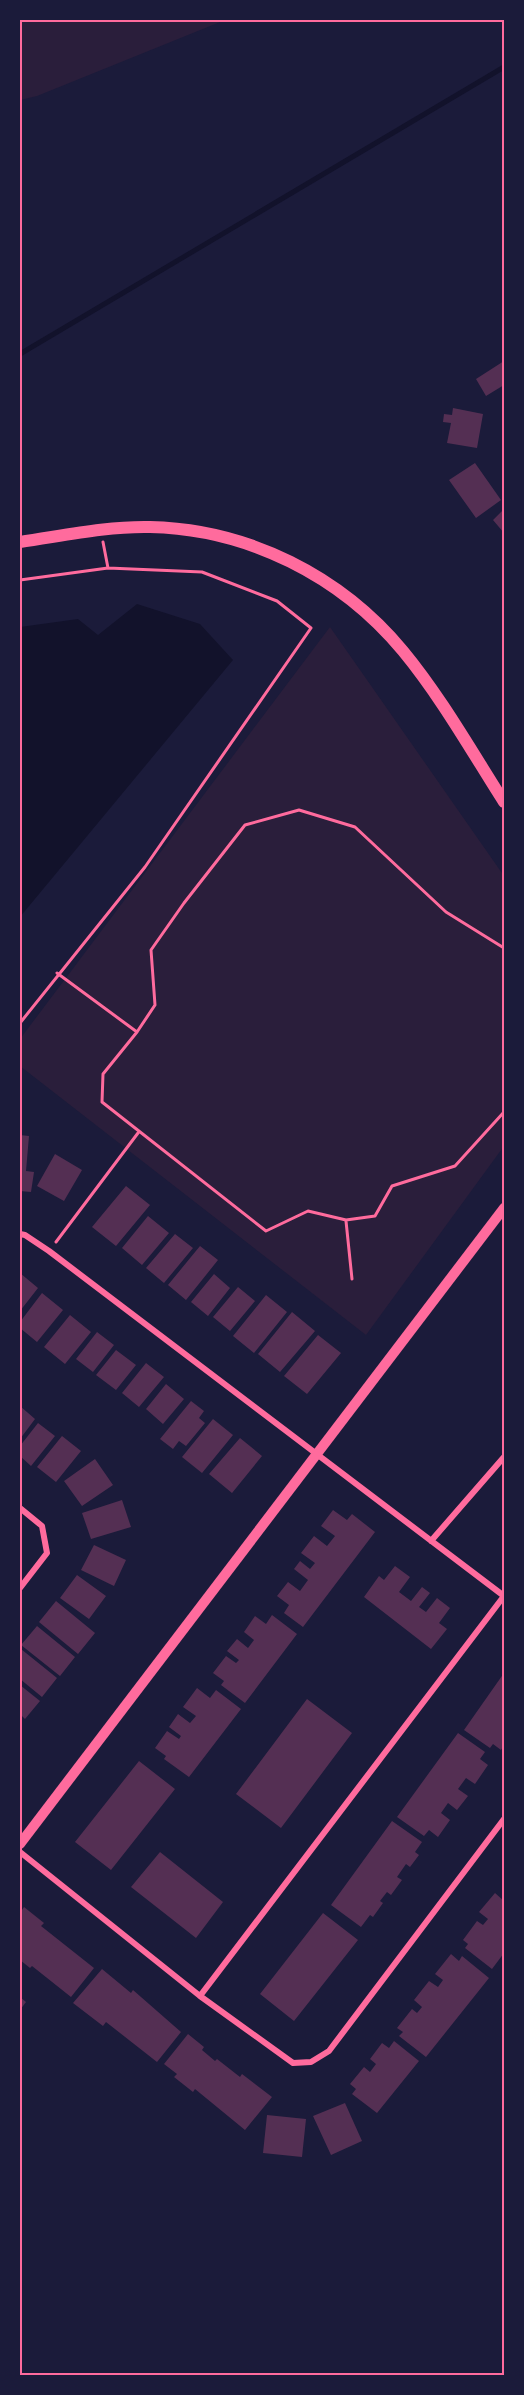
<svg xmlns="http://www.w3.org/2000/svg" width="524" height="2395" viewBox="0 0 524 2395" font-family="'Zilla Slab',serif">
<style>
.green{fill:#2a1e3b}
.water{fill:#12122b}
.lines{fill:none;stroke-linecap:round;stroke-linejoin:round}
.stream{stroke:#12122b;stroke-width:5}
.building{fill:#542f53}
.path{stroke:#ff6b9d;stroke-width:3}
.minor{stroke:#ff6b9d;stroke-width:6}
.tertiary{stroke:#ff6b9d;stroke-width:10}
.secondary{stroke:#ff6b9d;stroke-width:12}
.neatline{fill:none;stroke:#ff6b9d;stroke-width:2}
</style>
<rect width="100%" height="100%" fill="#1b1b3a"/>
<path class="green" d="M20,20h205l-188,76 -17,4z
M330,627l174,249v270l-138,189 -346,-269v-27z"/>
<path class="water" d="M137,604l63,20 33,36 -213,257v-290l58,-8 20,16z"/>
<g class="lines">
<path class="stream" d="M20,354l484,-287"/>
</g>
<path class="building" d="M504,361v24l-18,11 -10,-17z
M453,408l30,6 -6,34 -30,-5 4,-20 -8,-1 1,-8 8,1z
M475,463l26,37 -25,18 -27,-38z
M504,509v24l-11,-13z
M20,1135l9,1 -3,35 8,1 -3,20 -11,-1z
M55,1154l27,16 -18,31 -27,-15z
M126,1186l24,19 -34,41 -24,-19z
M148,1216l21,17 -27,32 -20,-17z
M175,1234l18,14 -29,35 -18,-15z
M200,1246l18,14 -32,40 -18,-15z
M20,1273l18,15 -18,23z
M214,1274l16,14 -22,28 -17,-14z
M238,1287l17,14 -25,30 -17,-14z
M42,1293l21,17 -26,32 -17,-14v-6z
M266,1295l21,17 -33,41 -21,-17z
M292,1312l23,19 -35,41 -22,-18z
M70,1315l21,17 -26,32 -21,-17z
M97,1332l17,13 -21,27 -17,-13z
M318,1335l23,18 -34,41 -23,-18z
M116,1350l20,15 -20,25 -20,-15z
M146,1363l18,14 -25,30 -17,-14z
M166,1384l18,15 -21,25 -17,-15z
M191,1401l13,10 -5,7 6,5 -19,23 -7,-5 -6,8 -13,-10z
M20,1406l15,13 -15,20z
M213,1419l20,16 -31,38 -20,-16z
M38,1423l17,13 -24,30 -11,-10v-10z
M62,1436l19,15 -25,31 -19,-15z
M240,1438l22,18 -30,37 -23,-19z
M95,1459l18,26 -31,21 -18,-25z
M122,1500l9,27 -40,12 -9,-26z
M333,1510l14,10 5,-6 23,18 -72,95 -19,-14 5,-8 -12,-9 11,-14 12,9 8,-11 -14,-11 6,-8 10,8 5,-6 -14,-10 13,-17 13,10 8,-10 -14,-10z
M94,1545l32,15 -12,26 -33,-16z
M395,1566l15,11 -11,15 12,9 11,-14 8,6 -11,14 7,5 11,-14 13,10 -11,15 8,6 -16,20 -67,-52 15,-21 5,4z
M77,1575l29,21 -17,23 -29,-21z
M56,1601l39,32 -17,21 -39,-32z
M272,1615l25,19 -52,69 -24,-18 3,-4 -11,-8 13,-17 10,7 3,-3 -12,-9 10,-12 11,9 6,-8 -10,-8 11,-16 11,8z
M37,1626l38,31 -15,19 -39,-31z
M21,1649l36,29 -15,19 -22,-18z
M504,1673v72l-3,5 -8,-6 -3,4 -26,-18z
M20,1685l20,16 -15,18 -5,-5z
M197,1688l13,10 6,-8 25,19 -52,68 -25,-18 2,-3 -11,-8 12,-17 12,8 2,-3 -12,-9 9,-13 12,9 6,-7 -13,-9z
M307,1699l45,34 -71,95 -45,-34z
M458,1733l27,19 -5,7 8,6 -13,19 -9,-6 -8,11 10,7 -11,14 -9,-7 -7,10 9,7 -12,17 -9,-7 -5,6 -27,-19z
M139,1761l36,28 -64,81 -36,-28z
M392,1821l30,21 -7,10 4,3 -9,12 -4,-3 -9,13 5,3 -11,15 -4,-3 -7,9 3,2 -10,14 -3,-2 -9,12 -30,-22z
M160,1852l63,50 -27,36 -65,-51z
M495,1893l9,8v52l-12,16 -27,-21 3,-4 -5,-4 14,-19 6,4 5,-6 -9,-7z
M24,1907l20,16 -3,3 53,42 -23,29 -39,-31 -2,2 -10,-8v-47z
M323,1913l35,27 -64,81 -34,-27z
M451,1954l8,7 3,-5 27,22 -63,79 -27,-21 4,-4 -6,-4 15,-19 5,4 5,-6 -8,-7 15,-19 9,6 5,-7 -8,-6z
M102,1969l29,24 2,-3 48,42 -24,30 -51,-40 -3,4 -30,-23z
M20,1997l6,5 -6,8z
M188,2034l16,13 -2,3 13,11 2,-2 23,18 2,-3 30,23 -27,33 -50,-41 -2,3 -19,-15 3,-3 -13,-10z
M394,2041l25,20 -42,52 -25,-19 4,-5 -6,-5 14,-17 6,5 6,-8 -6,-5 12,-16 7,5z
M345,2103l17,38 -31,14 -18,-39z
M267,2115l39,4 -4,38 -39,-4z"/>
<g class="lines">
<path class="path" d="M20,580l88,-12 -5,-26
M504,948l-58,-36 -91,-85 -56,-17 -54,15 -61,78 -33,47 4,55 -18,27 -34,42 -1,28 164,129 42,-20 38,9 29,-4 17,-30 63,-20 49,-54
M57,973l80,59
M20,1023l125,-156 166,-239 -34,-27 -75,-29 -94,-4
M346,1221l6,58
M56,1242l82,-109"/>
<path class="minor" d="M20,1234l5,1 24,16 455,345 -304,400
M20,1508l22,18 5,27 -27,35
M431,1541l73,-84
M20,1852l180,144 93,67 18,-1 18,-11 175,-232"/>
<path class="tertiary" d="M20,1844l484,-636"/>
<path class="secondary" d="M20,542c42,-6 87,-16 130,-15 98,2 191,49 253,124 38,46 69,101 101,151"/>
</g>
<rect width="524" height="2395" fill="none" stroke="#1b1b3a" stroke-width="42"/>
<rect x="21" y="21" width="482" height="2353" class="neatline"/>
</svg>
